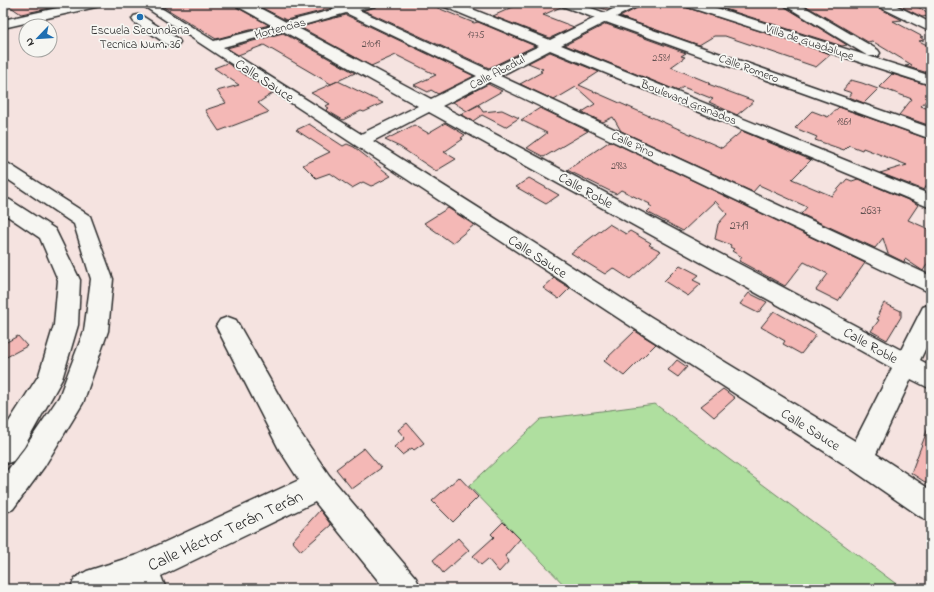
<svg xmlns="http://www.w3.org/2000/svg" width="934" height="592" viewBox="0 0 934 592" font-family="'Indie Flower',sans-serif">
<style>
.green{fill:#afdf9f;stroke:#6d8565}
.building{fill:#f4b8b6;stroke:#2b2b2b}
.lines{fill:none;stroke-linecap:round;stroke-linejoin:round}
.minor-casing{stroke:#2b2b2b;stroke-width:3}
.major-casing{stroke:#2b2b2b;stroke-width:3}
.minor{fill:#f6f6f2;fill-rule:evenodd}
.major{fill:#f6f6f2;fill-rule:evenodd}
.poi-dot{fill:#1f6fb2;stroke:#f6f6f2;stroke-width:1.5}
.labels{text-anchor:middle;stroke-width:3.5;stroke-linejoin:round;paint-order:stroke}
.far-number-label{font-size:10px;fill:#5d4e4e}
.far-street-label{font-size:12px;fill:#2b2b2b;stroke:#f6f6f2}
.far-poi-label{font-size:12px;fill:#2b2b2b;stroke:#f6f6f2}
.number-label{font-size:12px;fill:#5d4e4e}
.street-label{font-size:14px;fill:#2b2b2b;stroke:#f6f6f2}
.near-street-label{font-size:17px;fill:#2b2b2b;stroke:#f6f6f2}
</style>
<rect width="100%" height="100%" fill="#f5e3e0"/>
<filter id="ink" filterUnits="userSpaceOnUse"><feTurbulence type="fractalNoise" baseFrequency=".025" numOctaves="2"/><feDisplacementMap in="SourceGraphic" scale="8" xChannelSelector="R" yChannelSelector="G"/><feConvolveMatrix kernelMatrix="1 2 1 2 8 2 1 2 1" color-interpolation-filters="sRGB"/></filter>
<g filter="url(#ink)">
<path class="green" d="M655,404l248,185h-335l-99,-103 72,-67z"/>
<path class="building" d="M5,3h50v4l-34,7z
M157,3h77l2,4 33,18 -53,14z
M253,3h74l6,5 -47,12z
M378,3h48l48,20 4,-1 57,24 -46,22 -126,-58 12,-3z
M522,3h37l2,4 -18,8 31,12 -24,11 -57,-22z
M593,3h29l-15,7 -14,-5z
M641,3h41l3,4 146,47 -15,13 -91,-31h-11l-15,9 -79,-28 19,-10z
M706,3h77l2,4 62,38 -5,1z
M801,3h74l2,4 25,13 -9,1 30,16h-3l4,3 -5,1 12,6v27l-26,-8 7,-1 -40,-24 -4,1z
M894,3h16l19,10 -2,1 3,2 -8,1z
M346,15l128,61 -36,18 -7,-4 -3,2 -14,-7 22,-10 -40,-20 -25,11 -71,-39z
M606,24l80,29 -5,3 4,1 -14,10 39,16 -2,1 46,17 -17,14 -28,-13 4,-3 -30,-12 -5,4 -113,-46z
M283,33l72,40 -24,11 -67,-39 -26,10 -11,-7z
M550,52l49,20 -20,13 143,63 20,-17 69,29 -19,19 40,17 15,-17 5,2 6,-2 57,24 3,2 -10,15 23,10v28l-8,13 -18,-12 -1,3 -16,-8 -5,-16 -8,10 -74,-34 6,-7 -48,-22 -6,7 -132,-61 -8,-14 -10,5 -21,-10 13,-8 -19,-17 -22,13 -34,-16 22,-12 -2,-1 3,-2 -15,-6z
M227,63l46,30 -15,10 11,9 -50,19 -14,-21 21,-7 -9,-12 22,-6 -25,-17z
M892,74l39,12v9l-10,11 10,4v16l-32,-11 13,-16 -33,-12z
M851,80l11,3 16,6 -14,14 -15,-6 3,-4 -9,-3z
M338,81l45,22 -19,9 -3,-1 -18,9 -17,-10 3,-2 -4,-2 5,-2 -19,-11z
M488,84l14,7 -35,20 -14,-9z
M479,105l4,7 19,-2 17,8 -14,9 -23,-12 -9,6 -12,-7z
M839,107l92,33v39l-7,11 -44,-17 27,-8 -44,-17 -1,2 -13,-5 -5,5 -29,-10 2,-3 -22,-9 17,-17 16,6z
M540,108l48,23 -44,26 -17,-9 20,-15 -26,-13z
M445,123l20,12 -4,3 2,1 -19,13 12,7 -20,12 -36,-24 -15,-7 29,-15 14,8z
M309,124l34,22 4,-2 7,3 37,29 -17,9 -3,1 -8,-4 -11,6 -22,-15 -14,5 -13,-13 27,-13 -34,-22z
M610,141l255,122 -27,38 -22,-11 12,-16 -24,-12 -19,24 -46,-25 3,-4 -10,-6 2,-2 -4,-2 1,-2 -16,-6 3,-15 9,-10 -12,-13 -32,30 -36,-19 5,-5 -3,-2 1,-1 -29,-14 -5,4 -49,-24z
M529,178l16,9 14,8 -13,9 -30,-17z
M448,208l26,17 -22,18 -28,-20z
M609,224l17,10 4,-3 21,12 -2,2 12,6 -31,28 -17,-11 -8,6 -34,-21z
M680,265l19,10 -6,5 8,4 -13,12 -24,-15z
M554,278l16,10 -11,11 -16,-11z
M749,293l18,9 -9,11 -18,-9z
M884,303l17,8v6l-14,23 -16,-9 8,-11 -2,-1 3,-4 -2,-1z
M774,311l42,24 -15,19 -18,-10 2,-3 -24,-14z
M635,331l21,13 -32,32 -20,-15z
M18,336l9,10 -24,13v-15z
M677,360l10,7 -9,10 -10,-7z
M723,389l12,9 -21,19 -13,-11z
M407,423l17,20 -10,7 -2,-2 -10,7 -8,-8 11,-9 -7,-8z
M930,423h1v63l-20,-13z
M364,448l17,20 -29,21 -16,-20z
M459,477l19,20 -25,25 -21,-21z
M320,510l11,15 -30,26 -9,-10z
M503,522l17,17 -15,17 4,5 -10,11 -11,-13 -7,6 -8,-9 21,-19 -3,-3z
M458,538l11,12 -26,23 -10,-13z"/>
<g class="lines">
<g class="minor-casing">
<path id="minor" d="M80,3h22l-2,3 -97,22v-8z
M139,3h14l61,38 59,-15 -36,-20 -2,-3h15l36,19 50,-13 -8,-6h16l5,2 8,-2h20l-2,3 -16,4 130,60 50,-24 -96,-40 -2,-3h16l93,37 45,-22 -33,-12 -2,-3h17l28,10 20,-10h15l-2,3 -22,11 315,111v11l-325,-117 -45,23 370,150v13l-381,-158 -50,26 431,200v17l-442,-211 -47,24 459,244 22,-43 8,-3v33l-11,23 11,6v23l-20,-10 -35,75 55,36v32l-10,-5 -71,-49 -215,-139zM346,13l131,63 -46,23 -135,-72zM283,31l135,75 -57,28 -138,-87zM429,112l463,256 -37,73 -204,-124 -278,-176z
M683,3h18l230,73v9l-246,-79z
M784,3h14l80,47 2,3 -2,3h-10l-82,-50z
M876,3h15l40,20v9l-53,-26z
M138,15l4,1 36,23 2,3 -2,3h-10l-34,-23 -2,-3 2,-3z
M228,317l8,3 63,111 30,44 87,103 5,11h-36l-70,-87 -154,74 5,13h-96l5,-11 12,-7 50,-16 162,-75 -20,-31 -63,-123 4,-6z"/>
</g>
<g class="major-casing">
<path id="major" d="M3,163l6,1 81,52 23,63 -5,52 -25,72 -39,64 -31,42 -10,4v-37l21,-27 35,-52 25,-66 7,-52 -17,-55 -71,-48z
M3,198l7,2 45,29 25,51 -2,45 -16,54 -38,68 -11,14 -10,4v-34l36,-56 15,-50 4,-45 -18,-42 -37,-25z"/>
</g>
<use href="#minor" class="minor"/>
<use href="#major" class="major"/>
</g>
</g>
<circle class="poi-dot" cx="140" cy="17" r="4"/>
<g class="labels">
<g class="far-number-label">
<text x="476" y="38">1775</text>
<text x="371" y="47">21019</text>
<text x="661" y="61">2581</text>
<text x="844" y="125">1861</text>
<text x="619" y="169">2983</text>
</g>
<g class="far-street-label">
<text transform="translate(280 28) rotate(-15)" y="4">Hortencias</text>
<text transform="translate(810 42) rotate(18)" y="4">Villa de Guadalupe</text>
<text transform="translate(749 68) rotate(20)" y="4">Calle Romero</text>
<text transform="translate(497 72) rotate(-27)" y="4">Calle Abedul</text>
<text transform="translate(689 102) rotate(22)" y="4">Boulevard Granados</text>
<text transform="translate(633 144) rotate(25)" y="4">Calle Pino</text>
</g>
<g class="far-poi-label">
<text x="140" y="34">Escuela Secundaria<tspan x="140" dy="14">Tecnica Num. 36</tspan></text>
</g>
<g class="number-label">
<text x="871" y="214">2637</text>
<text x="739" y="229">2719</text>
</g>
<g class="street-label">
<text transform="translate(265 80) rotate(33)" y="5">Calle Sauce</text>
<text transform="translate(586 190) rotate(29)" y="5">Calle Roble</text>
<text transform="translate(538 256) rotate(33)" y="5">Calle Sauce</text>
<text transform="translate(871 345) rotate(29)" y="5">Calle Roble</text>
<text transform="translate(811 429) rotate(32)" y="5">Calle Sauce</text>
</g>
<g class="near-street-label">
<text transform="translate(225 530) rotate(-25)" y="6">Calle Héctor Terán Terán</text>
</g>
</g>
<rect width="934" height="592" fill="none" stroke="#f6f6f2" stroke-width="16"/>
<rect x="8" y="8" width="918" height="576" fill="none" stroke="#2b2b2b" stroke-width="1.5" filter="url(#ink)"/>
<g transform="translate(38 38) rotate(245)"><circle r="19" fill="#f6f6f2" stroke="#a5a5a2"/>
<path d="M0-3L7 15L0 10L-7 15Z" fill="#1f6fb2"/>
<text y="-6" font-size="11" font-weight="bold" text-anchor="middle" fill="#2b2b2b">N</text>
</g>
</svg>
